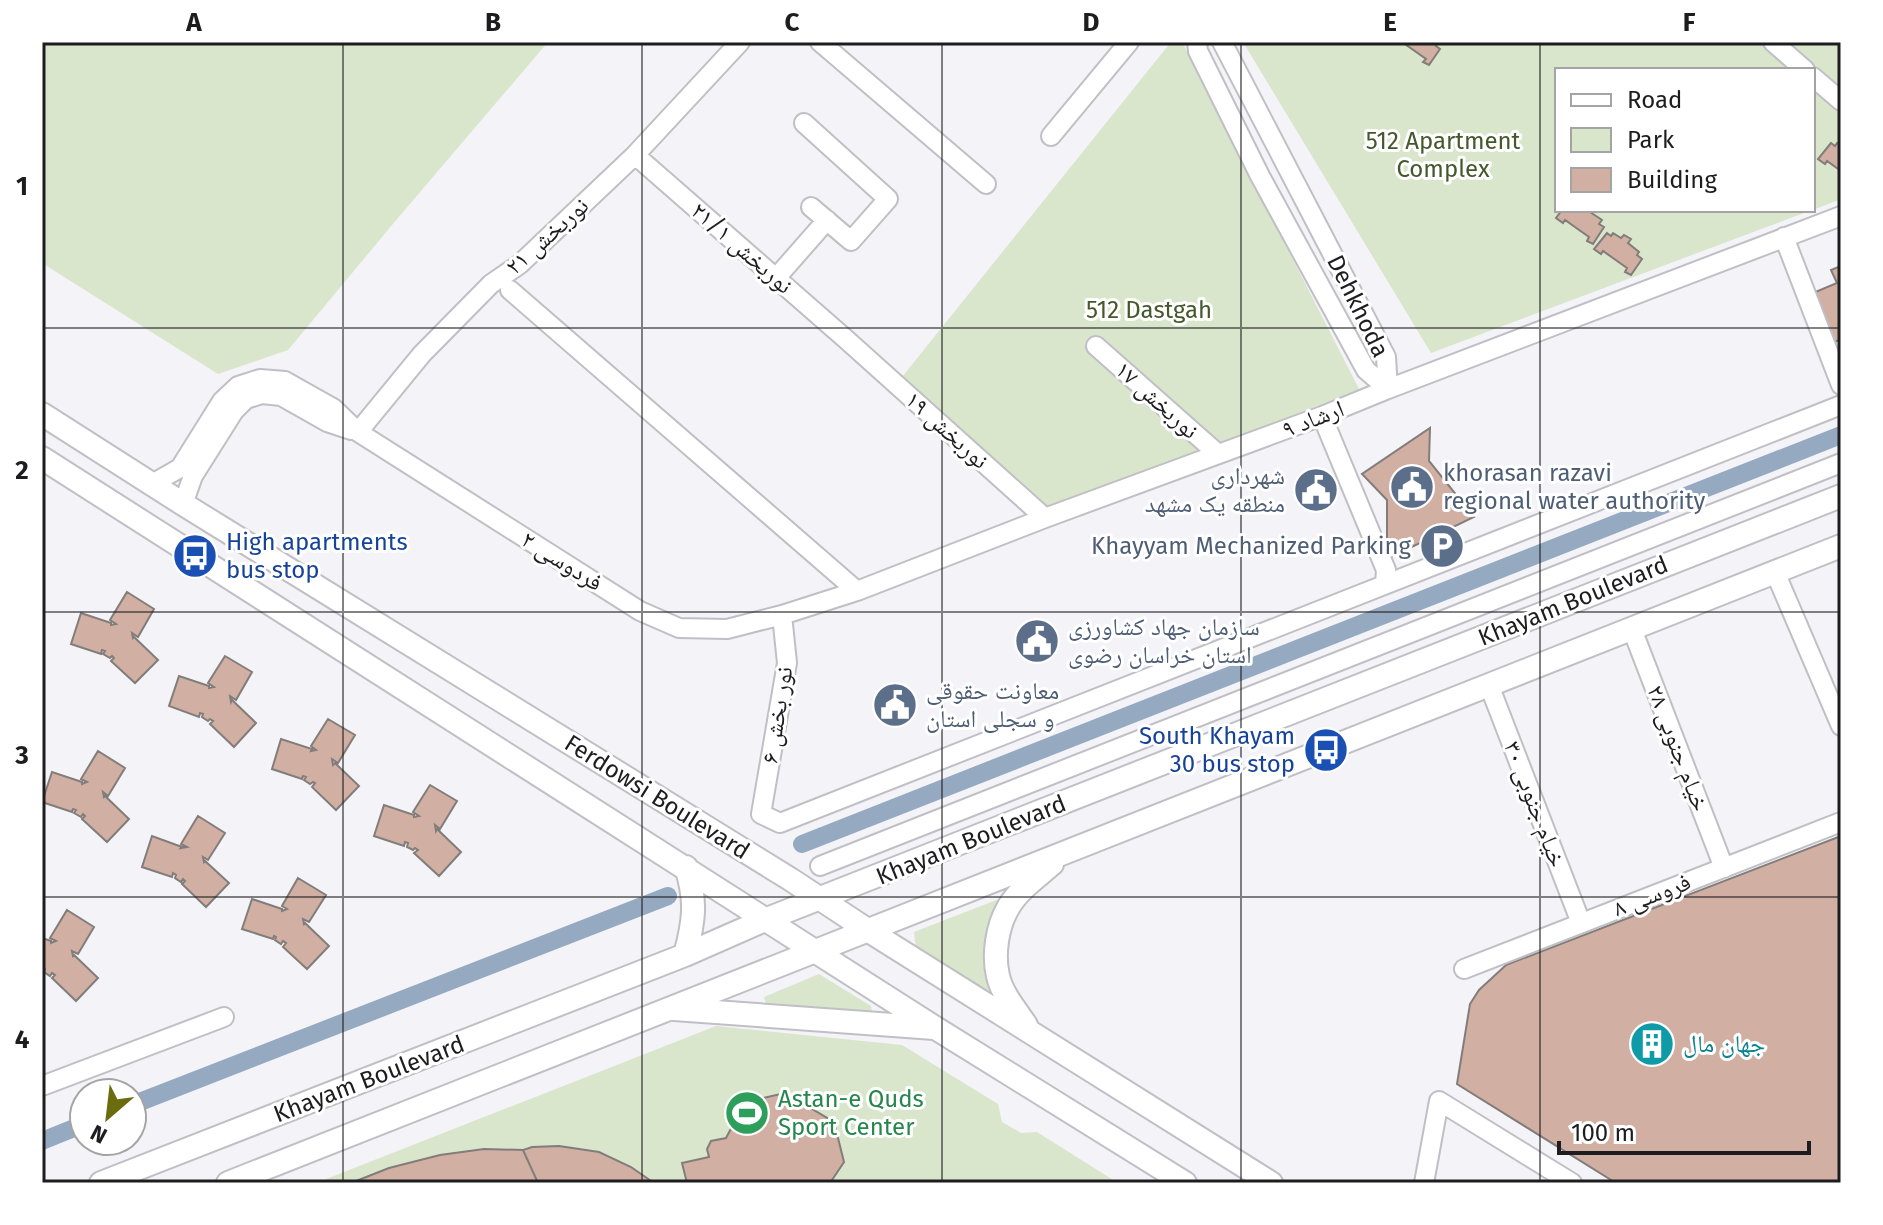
<svg xmlns="http://www.w3.org/2000/svg" width="1883" height="1225" viewBox="0 0 1883 1225" font-family="'Fira Sans','Noto Naskh Arabic',sans-serif">
<style>
.green{fill:#d9e6cc}
.lines{fill:none;stroke-linecap:round;stroke-linejoin:round}
.canal{stroke:#95a9c1;stroke-width:18}
.building{fill:#d1b0a3;stroke:#827d7a;stroke-width:2}
.minor-casing{stroke:#c0bfc5;stroke-width:22}
.major-casing{stroke:#c0bfc5;stroke-width:26}
.minor{stroke:#fff;stroke-width:18}
.major{stroke:#fff;stroke-width:22}
.grid{fill:none;stroke:#1d1c1e;stroke-width:2;stroke-opacity:0.55}
.labels{text-anchor:middle;stroke-width:6;stroke-linejoin:round;paint-order:stroke}
.park-label{font-size:24px;fill:#44582c;stroke:#fff}
.street-label{font-size:24px;fill:#1d1c1e;stroke:#fff}
.service-label{font-size:24px;fill:#4e5e75;stroke:#fff;text-anchor:start}
.transit-label{font-size:24px;fill:#164399;stroke:#fff;text-anchor:start}
.culture-label{font-size:24px;fill:#0d838f;stroke:#fff;text-anchor:start}
.leisure-label{font-size:24px;fill:#27864d;stroke:#fff;text-anchor:start}
.neatline{fill:none;stroke:#1d1c1e;stroke-width:3}
.grid-label{font-size:26px;text-anchor:middle;font-weight:bold;fill:#1d1c1e}
</style>
<rect width="100%" height="100%" fill="#f3f3f8"/>
<path class="green" d="M42,42h506l-156,183 -104,125 -70,24 -176,-111z
M1171,42h11l177,347 -311,124 -150,-131z
M1243,42h598v157l-28,11v-140h-256v140h255l-381,143z
M999,899c-8,23 -17,54 -12,78 1,7 4,13 6,20l-77,-49 -2,-16z
M819,974l52,32 1,5 -106,-7 -2,-7z
M716,1026l186,19 96,59 4,18 19,11 16,-1 81,51h-802z"/>
<g class="lines">
<path class="canal" d="M802,844l1039,-409
M132,1105l536,-209
M42,1141l42,-17"/>
</g>
<path class="building" d="M1402,42h36l-2,4 4,3 -11,16 -6,-3 3,-3z
M1831,143l4,3 2,-3 4,2v26l-14,-10 -2,3 -7,-5z
M1562,210h29l-1,2 12,8 -3,4 5,3 -11,17 -6,-3 2,-4 -24,-17 -2,3 -7,-5z
M1607,233l4,3 2,-3 8,5 3,-3 7,4 -3,4 11,9 -2,3 5,4 -11,16 -6,-3 2,-4 -24,-17 -2,3 -7,-5z
M1841,266v73l-8,4 -20,-50 24,-10 -6,-13z
M1430,428l-1,33 45,56 -87,42v-59l-25,-26z
M127,592l27,17 -16,28 -6,-4 1,5 1,-1 24,23 -23,23 -24,-22 3,-3 -2,-2 -2,2 -7,-4 2,-3 -3,-1 -1,4 -30,-10 10,-31 30,10v2l5,-1 -6,-4z
M225,656l27,16 -16,28 -6,-4 1,6 1,-2 24,23 -22,24 -24,-23 3,-3 -3,-2 -2,2 -6,-4 1,-3 -3,-1 -1,4 -30,-11 10,-30 30,10v2l5,-1 -6,-4z
M328,719l27,16 -17,28 -6,-4 1,6 2,-2 24,23 -23,24 -24,-23 3,-4 -2,-1 -3,2 -6,-4 2,-3 -3,-1 -1,3 -30,-10 9,-30 31,10 -1,2 5,-1 -5,-4z
M98,751l27,17 -17,28 -5,-4 1,5 1,-1 24,23 -22,23 -25,-23 3,-3 -2,-2 -2,3 -7,-4 2,-3 -3,-1 -1,3 -30,-10 10,-30 30,10v2l5,-2 -6,-3z
M430,785l27,16 -17,28 -5,-4 1,6 1,-2 24,23 -22,24 -25,-23 4,-3 -3,-2 -2,2 -6,-3 1,-4 -3,-1 -1,4 -30,-10 10,-31 30,10v2l5,-1 -6,-4z
M198,816l27,17 -17,27 -5,-3 1,5 1,-1 24,22 -23,24 -24,-23 3,-3 -2,-2 -2,3 -6,-4 1,-3 -3,-2 -1,4 -30,-10 10,-31 30,11 -1,1 6,-1 -6,-3z
M1841,836v347h-225l-159,-99 13,-80 9,-14 27,-25z
M298,878l28,17 -17,27 -6,-3 1,5 1,-1 24,23 -22,23 -24,-22 3,-4 -3,-2 -2,3 -6,-4 1,-3 -2,-1 -1,3 -31,-10 10,-30 30,10v2l5,-2 -5,-3z
M67,910l27,17 -16,27 -6,-3 1,5 1,-1 24,23 -22,23 -24,-23 3,-3 -3,-2 -2,3 -6,-4 1,-3 -2,-1 -1,1v-31l9,3v2l5,-2 -6,-3z
M785,1093l49,29 10,40 -14,21h-143l-5,-20 27,-6 -2,-8 4,-8 15,-3 19,-36z
M559,1146l40,6 32,15 23,16h-116l-15,-33 9,-3z
M484,1149l39,1 15,33h-187l38,-15 51,-13z"/>
<g class="lines">
<g class="minor-casing">
<path id="minor" d="M820,42l166,142
M1197,42l1,9 62,125 106,194 22,19
M1222,42l164,315 2,32
M1773,42l32,28
M1813,77l28,24
M804,123l84,76 -37,42 -40,-34
M1051,136l78,-94
M635,155l213,186 197,177
M1784,237l57,148
M776,278l51,-58
M510,290l347,301
M1096,346l122,108
M1322,416l64,154 -1,14
M358,432l64,-78 69,-70 29,-20 115,-109 105,-113
M152,484l28,-16 42,-67 16,-15 22,-7 25,2 48,27 25,24 282,179 39,17 48,1 55,-14 75,-24 188,-73 277,-102 66,-27 453,-173
M183,504l10,-28 41,-65 12,-12 16,-5 19,2 46,26 24,8
M1775,572l66,154
M782,615l5,48 -26,151 19,9 1061,-418
M1632,629l92,239
M1489,685l92,238
M820,866l1021,-403
M1464,969l377,-147
M42,1086l182,-69
M1424,1183l15,-82 133,82"/>
</g>
<g class="major-casing">
<path id="major" d="M42,414l141,90 607,375 79,52 402,252
M42,458l895,571 248,154
M685,955c9,-33 12,-54 1,-88
M674,1009l260,19
M1026,1025c-10,-15 -24,-31 -28,-49 -5,-21 -1,-49 10,-68 9,-17 29,-31 44,-44
M101,1183l584,-228 82,-36 1074,-423
M228,1183l1613,-637"/>
</g>
<use href="#minor" class="minor"/>
<use href="#major" class="major"/>
</g>
<path class="grid" d="M343,42v1141M642,42v1141M942,42v1141M1241,42v1141M1540,42v1141M42,328h1799M42,612h1799M42,897h1799"/>
<defs>
<g id="civic-disc" transform="scale(2.3)"><circle r="9.5" fill="#5c6f8a" stroke="#fff"/><path d="M-.6-6.5H3V-4.5H.6V-3L4-1V1h2V6H-6V1h2V-1L-.6-3ZM-1.2 2.5V6h2.4V2.5Z" fill="#fff"/></g>
<g id="parking-disc" transform="scale(2.3)"><circle r="9.5" fill="#5c6f8a" stroke="#fff"/><path d="M-3.5-5.5H1a3.5 3.5 0 0 1 0 7H-1V5.5H-3.5ZM-1-3.4V-.6H.8a1.4 1.4 0 0 0 0-2.8Z" fill="#fff"/></g>
<g id="bus-disc" transform="scale(2.3)"><circle r="9.5" fill="#1a4fb4" stroke="#fff"/><path d="M-5-6H5V4H4V6H2V4H-2V6H-4V4H-5ZM-3.5-4V0h7V-4ZM-3.5 1.2v1.5H-2V1.2ZM2 1.2v1.5H3.5V1.2Z" fill="#fff"/></g>
<g id="building-disc" transform="scale(2.3)"><circle r="9.5" fill="#0f9aa8" stroke="#fff"/><path d="M-4-6H4V6H1V3H-1V6H-4ZM-2.5-4.3h1.7v1.8h-1.7ZM.8-4.3h1.7v1.8H.8ZM-2.5-1h1.7V.8h-1.7ZM.8-1h1.7V.8H.8Z" fill="#fff"/></g>
<g id="stadium-disc" transform="scale(2.3)"><circle r="9.5" fill="#2e9e5b" stroke="#fff"/><path d="M0-5a6.5 5 0 1 0 0 10a6.5 5 0 1 0 0-10ZM-3.5-1.8h7v3.6h-7Z" fill="#fff"/></g>
</defs>
<g fill-rule="evenodd">
<use href="#civic-disc" x="1412" y="487"/>
<use href="#civic-disc" x="1316" y="490"/>
<use href="#parking-disc" x="1442" y="546"/>
<use href="#bus-disc" x="195" y="556"/>
<use href="#civic-disc" x="1037" y="641"/>
<use href="#civic-disc" x="895" y="705"/>
<use href="#bus-disc" x="1326" y="750"/>
<use href="#building-disc" x="1652" y="1044"/>
<use href="#stadium-disc" x="747" y="1113"/>
</g>
<g class="labels">
<g class="park-label">
<text x="1443" y="149">512 Apartment<tspan x="1443" dy="28">Complex</tspan></text>
<text x="1149" y="318">512 Dastgah</text>
</g>
<g class="street-label">
<text transform="translate(547 236) rotate(-42)" y="8">نوربخش ۲۱</text>
<text transform="translate(742 248) rotate(41)" y="8">نوربخش ۲۱/۱</text>
<text transform="translate(1358 306) rotate(64)" y="8">Dehkhoda</text>
<text transform="translate(1157 400) rotate(42)" y="8">نوربخش ۱۷</text>
<text transform="translate(1313 419) rotate(-21)" y="8">ارشاد ۹</text>
<text transform="translate(947 430) rotate(42)" y="8">نوربخش ۱۹</text>
<text transform="translate(562 561) rotate(32)" y="8">فردوسی ۲</text>
<text transform="translate(1573 601) rotate(-22)" y="8">Khayam Boulevard</text>
<text transform="translate(777 715) rotate(-81)" y="8">نور بخش ۶</text>
<text transform="translate(1678 748) rotate(69)" y="8">خیام جنوبی ۲۸</text>
<text transform="translate(657 797) rotate(32)" y="8">Ferdowsi Boulevard</text>
<text transform="translate(1535 804) rotate(69)" y="8">خیام جنوبی ۳۰</text>
<text transform="translate(971 840) rotate(-22)" y="8">Khayam Boulevard</text>
<text transform="translate(1652 895) rotate(-21)" y="8">فروسی ۸</text>
<text transform="translate(369 1079) rotate(-21)" y="8">Khayam Boulevard</text>
</g>
<g class="service-label">
<text x="1443" y="481">khorasan razavi<tspan x="1443" dy="28">regional water authority</tspan></text>
<text x="1285" y="484" text-anchor="end">شهرداری<tspan x="1285" dy="28">منطقه یک مشهد</tspan></text>
<text x="1411" y="554" text-anchor="end">Khayyam Mechanized Parking</text>
<text x="1068" y="635">سازمان جهاد کشاورزی<tspan x="1068" dy="28">استان خراسان رضوی</tspan></text>
<text x="926" y="699">معاونت حقوقی<tspan x="926" dy="28">و سجلی استان</tspan></text>
</g>
<g class="transit-label">
<text x="226" y="550">High apartments<tspan x="226" dy="28">bus stop</tspan></text>
<text x="1295" y="744" text-anchor="end">South Khayam<tspan x="1295" dy="28">30 bus stop</tspan></text>
</g>
<g class="culture-label">
<text x="1683" y="1052">جهان مال</text>
</g>
<g class="leisure-label">
<text x="778" y="1107">Astan-e Quds<tspan x="778" dy="28">Sport Center</tspan></text>
</g>
</g>
<rect width="1883" height="1225" fill="none" stroke="#ffffff" stroke-width="88"/>
<rect x="1555" y="68" width="260" height="144" fill="#ffffff" stroke="#a5a4a5" stroke-width="2"/>
<rect x="1571" y="94" width="40" height="12" fill="#ffffff" stroke="#a5a4a5" stroke-width="2"/>
<text x="1627" y="108" font-size="24" fill="#1d1c1e">Road</text>
<rect x="1571" y="128" width="40" height="24" fill="#d9e6cc" stroke="#a5a4a5" stroke-width="2"/>
<text x="1627" y="148" font-size="24" fill="#1d1c1e">Park</text>
<rect x="1571" y="168" width="40" height="24" fill="#d1b0a3" stroke="#a5a4a5" stroke-width="2"/>
<text x="1627" y="188" font-size="24" fill="#1d1c1e">Building</text>
<g transform="translate(108 1117) rotate(208)"><circle r="38" fill="#ffffff" stroke="#a5a4a5" stroke-width="2"/>
<path d="M0-6L14 30L0 20L-14 30Z" fill="#6b6c0d"/>
<text y="-12" font-size="22" font-weight="bold" text-anchor="middle" fill="#1d1c1e">N</text>
</g>
<path d="M1559 1141v12h250v-12" fill="none" stroke="#1d1c1e" stroke-width="4"/>
<text x="1571" y="1141" font-size="24" fill="#1d1c1e" stroke="#ffffff" stroke-width="6" paint-order="stroke">100 m</text>
<rect x="44" y="44" width="1795" height="1137" class="neatline"/>
<g class="grid-label">
<text x="194" y="31">A</text>
<text x="493" y="31">B</text>
<text x="792" y="31">C</text>
<text x="1091" y="31">D</text>
<text x="1390" y="31">E</text>
<text x="1689" y="31">F</text>
<text x="22" y="195">1</text>
<text x="22" y="479">2</text>
<text x="22" y="764">3</text>
<text x="22" y="1048">4</text>
</g>
</svg>
